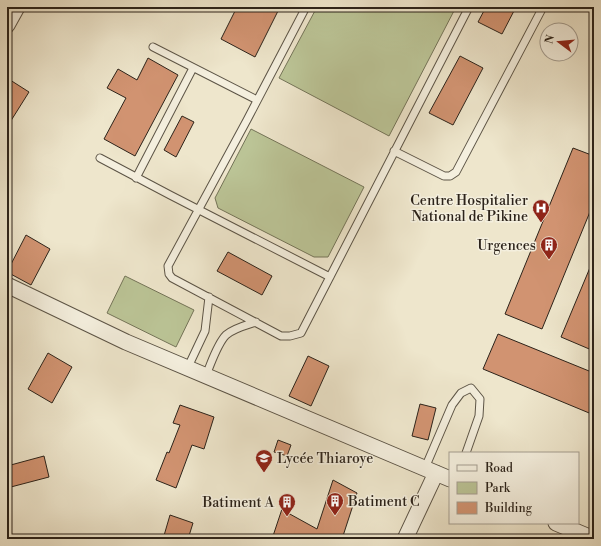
<svg xmlns="http://www.w3.org/2000/svg" width="601" height="546" viewBox="0 0 601 546" font-family="'Libre Bodoni',serif">
<style>
.green{fill:#bbc496;stroke:#747458}
.building{fill:#d19371;stroke:#2c231a}
.lines{fill:none;stroke-linecap:round;stroke-linejoin:round}
.lane-casing{stroke:#5c5446;stroke-width:9}
.street-casing{stroke:#5c5446;stroke-width:17}
.lane{stroke:#f4efde;stroke-width:7}
.street{stroke:#f4efde;stroke-width:15}
.labels{text-anchor:middle;stroke-width:3;stroke-linejoin:round;paint-order:stroke}
.poi-label{font-size:14px;fill:#2c231a;stroke:#f4efde;text-anchor:end}
</style>
<rect width="100%" height="100%" fill="#eee6cc"/>
<filter id="stains"><feTurbulence type="fractalNoise" baseFrequency=".005" numOctaves="4"/><feColorMatrix values="0 0 0 0 .2 0 0 0 0 .09 0 0 0 0 .02 0 0 0 .5 -.17"/></filter>
<radialGradient id="worn" r=".72"><stop offset=".6" stop-color="#630" stop-opacity="0"/><stop offset="1" stop-color="#630" stop-opacity=".3"/></radialGradient>
<path class="green" d="M317,7h139l-67,129 -110,-58z
M251,129l113,58 -36,70h-14l-96,-49 -3,-10z
M125,276l69,34 -18,37 -69,-34z"/>
<path class="building" d="M237,7h43l-25,50 -34,-18z
M486,7h30l-14,27 -24,-12z
M460,56l23,12 -30,57 -24,-12z
M148,58l30,17 -43,81 -31,-17 22,-41 -19,-10 11,-19 19,11z
M7,78l22,14 -22,35z
M182,116l12,6 -18,35 -12,-7z
M573,148l21,8v46l-52,127 -37,-15z
M26,235l24,14 -19,36 -24,-13z
M228,252l44,24 -10,19 -45,-24z
M594,258v93l-33,-14z
M498,334l96,39v42l-111,-46z
M48,353l24,14 -20,36 -24,-14z
M308,356l21,10 -18,40 -22,-10z
M420,404l16,4 -8,32 -16,-4z
M180,405l34,12 -10,32 -12,-4 -16,43 -20,-8 11,-28 2,1 11,-28 -7,-2z
M278,440l13,5 -4,11 -13,-4z
M44,456l5,21 -42,11v-22z
M333,480l24,13 -15,46h-70l11,-33 5,7 29,16z
M170,515l23,8 -5,16h-25z"/>
<g class="lines">
<g class="lane-casing">
<path id="lane" d="M306,7l-59,113 -79,146 1,8 3,4 109,58h9l11,-3 168,-326
M153,47l104,53
M394,151l50,25h6l6,-4 87,-165
M100,158l70,37 160,82
M136,178l57,-110
M188,367l17,-36 4,-34
M206,375c5,-11 11,-31 20,-40 8,-7 21,-10 30,-13
M425,468l27,-63 9,-12 10,-5 9,11 -1,17 -13,37"/>
</g>
<g class="street-casing">
<path id="street" d="M7,25l10,-18
M7,285l119,57 324,137
M556,523l38,16
M405,539l31,-66"/>
</g>
<use href="#lane" class="lane"/>
<use href="#street" class="street"/>
</g>
<defs>
<g id="hospital-pin" transform="scale(0.9)"><path d="M0 17L-7.5 6A9.5 9.5 0 1 1 7.5 6Z" fill="#8f2418" stroke="#f4efde"/><path d="M-5-5h3v3.5h4V-5h3V5h-3V1.5h-4V5h-3Z" fill="#fff"/></g>
<g id="building-pin" transform="scale(0.9)"><path d="M0 17L-7.5 6A9.5 9.5 0 1 1 7.5 6Z" fill="#8f2418" stroke="#f4efde"/><path d="M-4-6H4V6H1V3H-1V6H-4ZM-2.5-4.3h1.7v1.8h-1.7ZM.8-4.3h1.7v1.8H.8ZM-2.5-1h1.7V.8h-1.7ZM.8-1h1.7V.8H.8Z" fill="#fff"/></g>
<g id="school-pin" transform="scale(0.9)"><path d="M0 17L-7.5 6A9.5 9.5 0 1 1 7.5 6Z" fill="#8f2418" stroke="#f4efde"/><path d="M0-5L7-2L0 1L-7-2ZM-4 1L0 2.5L4 1V4Q0 6-4 4Z" fill="#fff"/></g>
</defs>
<g fill-rule="evenodd">
<use href="#hospital-pin" x="541" y="208"/>
<use href="#building-pin" x="549" y="245"/>
<use href="#school-pin" x="264" y="458"/>
<use href="#building-pin" x="335" y="501"/>
<use href="#building-pin" x="287" y="502"/>
</g>
<g class="labels">
<g class="poi-label">
<text x="528" y="205">Centre Hospitalier<tspan x="528" dy="16">National de Pikine</tspan></text>
<text x="536" y="250">Urgences</text>
<text x="277" y="463" text-anchor="start">Lycée Thiaroye</text>
<text x="348" y="506" text-anchor="start">Batiment C</text>
<text x="274" y="507">Batiment A</text>
</g>
</g>
<rect width="601" height="546" fill="none" stroke="#eee6cc" stroke-width="24"/>
<rect x="8" y="8" width="585" height="530" fill="none" stroke="#2c231a" stroke-width="2"/>
<rect x="12" y="12" width="577" height="522" fill="none" stroke="#2c231a"/>
<rect x="449" y="452" width="130" height="72" fill="#f4efde" stroke="#a49d90"/>
<rect x="457" y="465" width="20" height="6" fill="#f4efde" stroke="#a49d90"/>
<text x="485" y="472" font-size="12" fill="#2c231a">Road</text>
<rect x="457" y="482" width="20" height="12" fill="#bbc496" stroke="#a49d90"/>
<text x="485" y="492" font-size="12" fill="#2c231a">Park</text>
<rect x="457" y="502" width="20" height="12" fill="#d19371" stroke="#a49d90"/>
<text x="485" y="512" font-size="12" fill="#2c231a">Building</text>
<g transform="translate(559 42) rotate(286)"><circle r="19" fill="#f4efde" stroke="#a49d90"/>
<path d="M0-3L7 15L0 10L-7 15Z" fill="#8f2418"/>
<text y="-6" font-size="11" font-weight="bold" text-anchor="middle" fill="#2c231a">N</text>
</g>
<rect width="100%" height="100%" filter="url(#stains)"/>
<rect width="100%" height="100%" fill="url(#worn)"/>
</svg>
